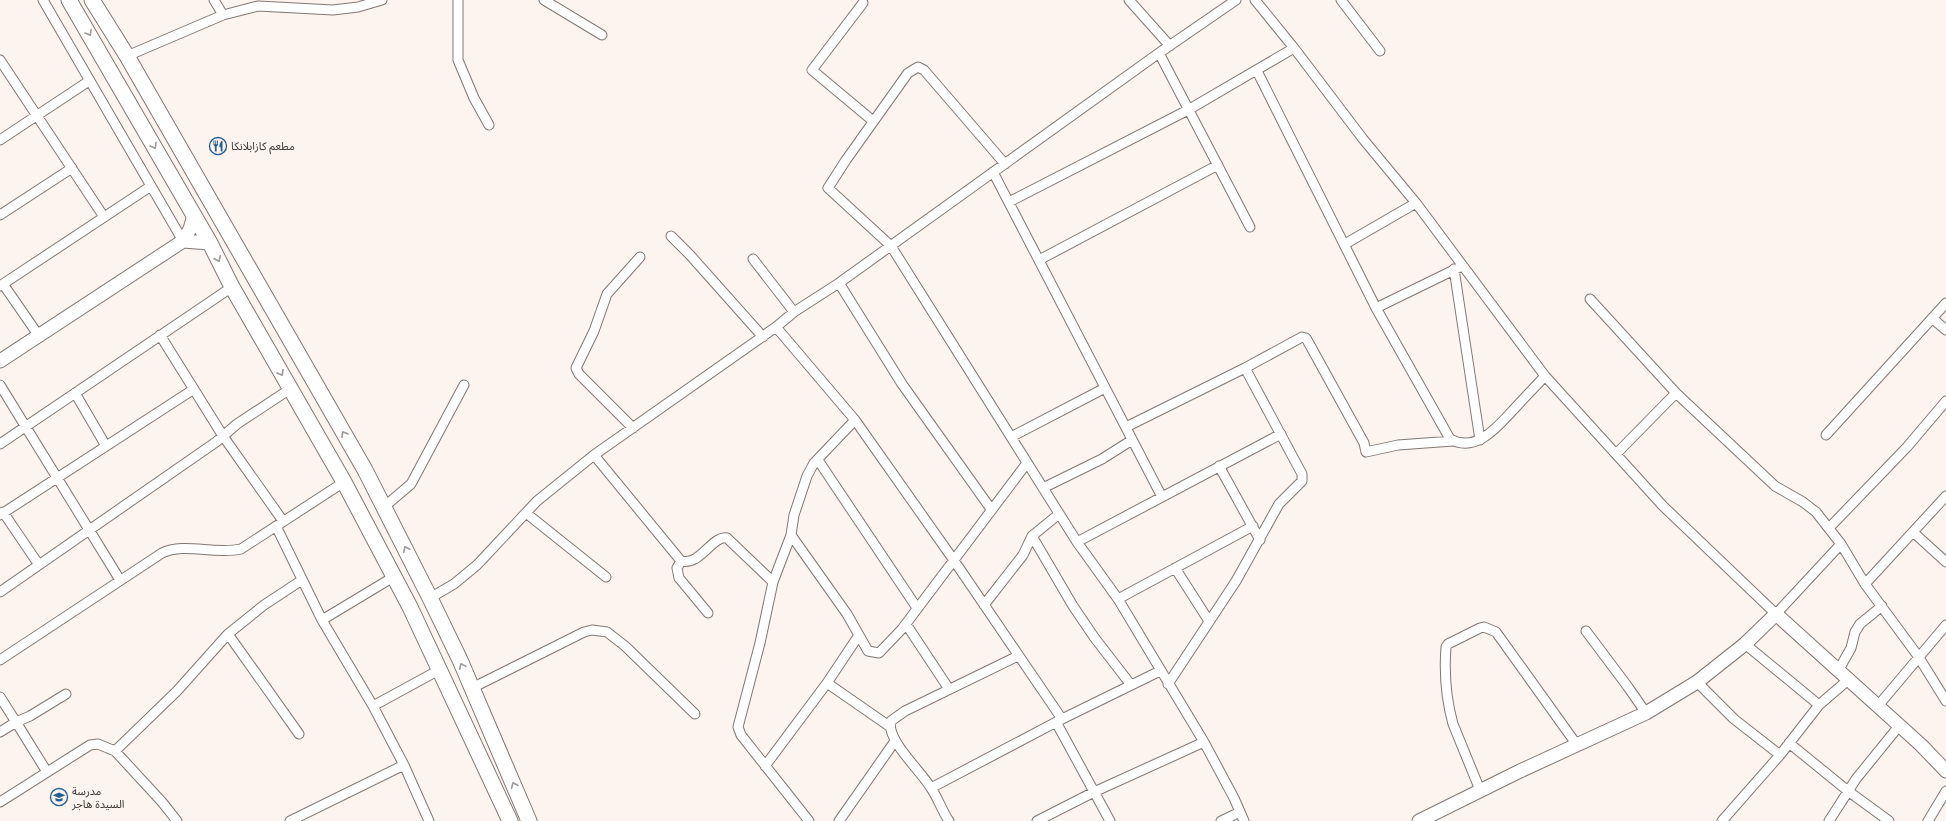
<svg xmlns="http://www.w3.org/2000/svg" width="1946" height="821" viewBox="0 0 1946 821" font-family="'Nunito Sans','Noto Sans Arabic',sans-serif">
<style>
.lines{fill:none;stroke-linecap:round;stroke-linejoin:round}
.street-casing{stroke:#827773;stroke-width:11}
.secondary-casing{stroke:#827773;stroke-width:15}
.primary-casing{stroke:#827773;stroke-width:17}
.street{stroke:#fff;stroke-width:9}
.secondary{stroke:#fff;stroke-width:13}
.primary{stroke:#fff;stroke-width:15}
.oneway{stroke:#9c9a99}
.labels{text-anchor:middle;stroke-width:3.5;stroke-linejoin:round;paint-order:stroke}
.poi-label{font-size:11px;fill:#3a3533;stroke:#fdf3ef;text-anchor:start}
</style>
<rect width="100%" height="100%" fill="#fdf3ef"/>
<g class="lines">
<g class="street-casing">
<path id="street" d="M43,0l140,241
M214,0l9,15
M458,0v60l16,38 15,27
M544,0l58,35
M1129,0l41,46
M1255,0l39,48 69,91 53,64 129,173 118,130 113,108 65,-70
M1341,0l39,51
M863,3l-51,67 61,51
M1159,53l91,174
M127,56l96,-41 35,-9 75,4 25,-3 24,-7
M0,60l104,157
M1257,71l119,237 74,131c27,15 49,-14 65,-31 10,-11 20,-21 30,-32
M0,140l89,-59
M1005,164l-81,-94 -6,-3 -10,6 -62,87 -18,28 63,58 186,296 41,57 86,143 30,56 10,23
M993,172l169,325
M1009,202l179,-92 106,-62
M0,215l72,-47
M671,236l19,19 73,82
M1345,244l71,-41
M753,259l41,53
M1039,260l179,-95
M1454,269l26,171
M839,283l63,101 89,125
M3,284l36,52
M0,286l151,-100
M1590,299l86,94 99,93 28,16 13,10 25,32 24,40 53,72 28,45
M1376,308l84,-41
M1932,318l14,12
M776,327l79,93 98,139 109,160
M160,335l63,101 60,85
M0,385l120,195
M75,393l31,53
M1126,427l119,-59 57,-31 4,1 58,105 2,9 32,-7 55,-4
M633,428l-54,-54 -3,-6 18,-37 13,-37 33,-37
M1826,435l120,-132
M1011,437l94,-49
M0,444l232,-157
M1616,454l60,-61
M594,455l87,106c20,5 31,-26 46,-23l46,44
M818,460l99,148
M1219,466l41,74
M1043,488l59,-29 30,-19
M384,507l27,-23 53,-99
M3,512l36,53
M526,513l80,64
M0,515l194,-126
M276,526l46,94 51,86 31,59 25,56
M1829,528l78,-81 39,-46
M1913,532l33,30
M791,535l56,79 21,37 11,2 23,-24 125,-166
M1032,536l41,70 21,31 37,48
M1077,542l204,-108
M681,561l-4,7 2,10 29,35
M1175,568l34,53
M1865,584l81,-88
M0,592l216,-150 21,-18 53,-35
M430,598l24,-14 23,-19 60,-64 57,-46 182,-128 18,-15 45,-29 320,-230 77,-53
M1118,599l135,-73
M984,605l39,-50 9,-19 27,-22
M322,620l73,-44
M906,624l43,65
M1586,631l42,56 18,26
M228,634l71,100
M1745,644l74,61
M0,660l162,-107c22,-11 52,2 79,-4l103,-67
M1838,671l13,-23 4,-16 5,-8 22,-18
M1697,682l37,37 46,36
M827,683l62,43
M1168,684l68,-103 43,-77 23,-23v-7l-57,-106
M472,688l112,-56 8,-2 15,2 18,14 70,68
M0,697l16,25 -16,10
M373,706l66,-36
M1877,707l69,-82
M1056,722l54,99
M1789,743l59,48 41,30
M115,751l62,-60 51,-57 36,-29 38,-25
M765,766l62,-83 32,-48
M47,772l-31,-50 14,-6 36,-22
M931,788l131,-69 98,-48
M1480,790l-27,-66c-7,-25 -9,-51 -7,-77l2,-3 32,-16 4,-1 12,5 81,113
M0,802l90,-57 8,-1 17,7 47,51 15,19
M290,821l114,-56
M809,821l-68,-86 -3,-8 22,-84 13,-61 18,-47 3,-20 13,-39 7,-13 41,-43
M839,821l56,-80
M949,821c-7,-10 -11,-23 -18,-33 -9,-16 -46,-49 -40,-67l14,-10 113,-55
M1037,821l57,-29 110,-50
M1221,821l19,-9
M1722,821l58,-66 39,-50 29,-25
M1829,821l27,-42 43,-53
M1928,821l18,-30"/>
</g>
<g class="secondary-casing">
<path id="secondary" d="M183,241l27,2
M0,361l183,-120 7,-12 4,-14
M1419,821l101,-50 126,-58 51,-31 48,-38 31,-30 145,131 25,26"/>
</g>
<g class="primary-casing">
<path id="primary" d="M69,0l141,243 22,44 112,195 66,125 100,214
M92,0l35,56 238,414 65,128 30,62 69,161"/>
</g>
<use href="#street" class="street"/>
<use href="#secondary" class="secondary"/>
<use href="#primary" class="primary"/>
</g>
<defs><path id="oneway-chevron" d="M-2-3.5L2.5 0L-2 3.5" fill="none" stroke-width="1.6" stroke-linecap="round" stroke-linejoin="round"/></defs>
<g class="oneway">
<use href="#oneway-chevron" transform="translate(89 33) rotate(60)"/>
<use href="#oneway-chevron" transform="translate(154 146) rotate(60)"/>
<use href="#oneway-chevron" transform="translate(218 259) rotate(64)"/>
<use href="#oneway-chevron" transform="translate(281 373) rotate(60)"/>
<use href="#oneway-chevron" transform="translate(344 434) rotate(-120)"/>
<use href="#oneway-chevron" transform="translate(406 549) rotate(-117)"/>
<use href="#oneway-chevron" transform="translate(462 666) rotate(-114)"/>
<use href="#oneway-chevron" transform="translate(514 785) rotate(-113)"/>
</g>
<defs>
<g id="restaurant-ring" transform="scale(0.9)"><circle r="9.5" fill="#fdf3ef" stroke="#235e95" stroke-width="1.5"/><path d="M-5-6h1v4h1v-4h1v4h1v-4h1v5L-1.5 .5V6h-2V.5L-5-1ZM5-6V6H3V1.5H1.5Q1.5-4 5-6Z" fill="#235e95"/></g>
<g id="school-ring" transform="scale(0.9)"><circle r="9.5" fill="#fdf3ef" stroke="#235e95" stroke-width="1.5"/><path d="M0-5L7-2L0 1L-7-2ZM-4 1L0 2.5L4 1V4Q0 6-4 4Z" fill="#235e95"/></g>
</defs>
<g fill-rule="evenodd">
<use href="#restaurant-ring" x="218" y="146"/>
<use href="#school-ring" x="59" y="797"/>
</g>
<g class="labels">
<g class="poi-label">
<text x="231" y="150">مطعم كازابلانكا</text>
<text x="72" y="795">مدرسة<tspan x="72" dy="13">السيدة هاجر</tspan></text>
</g>
</g>
</svg>
